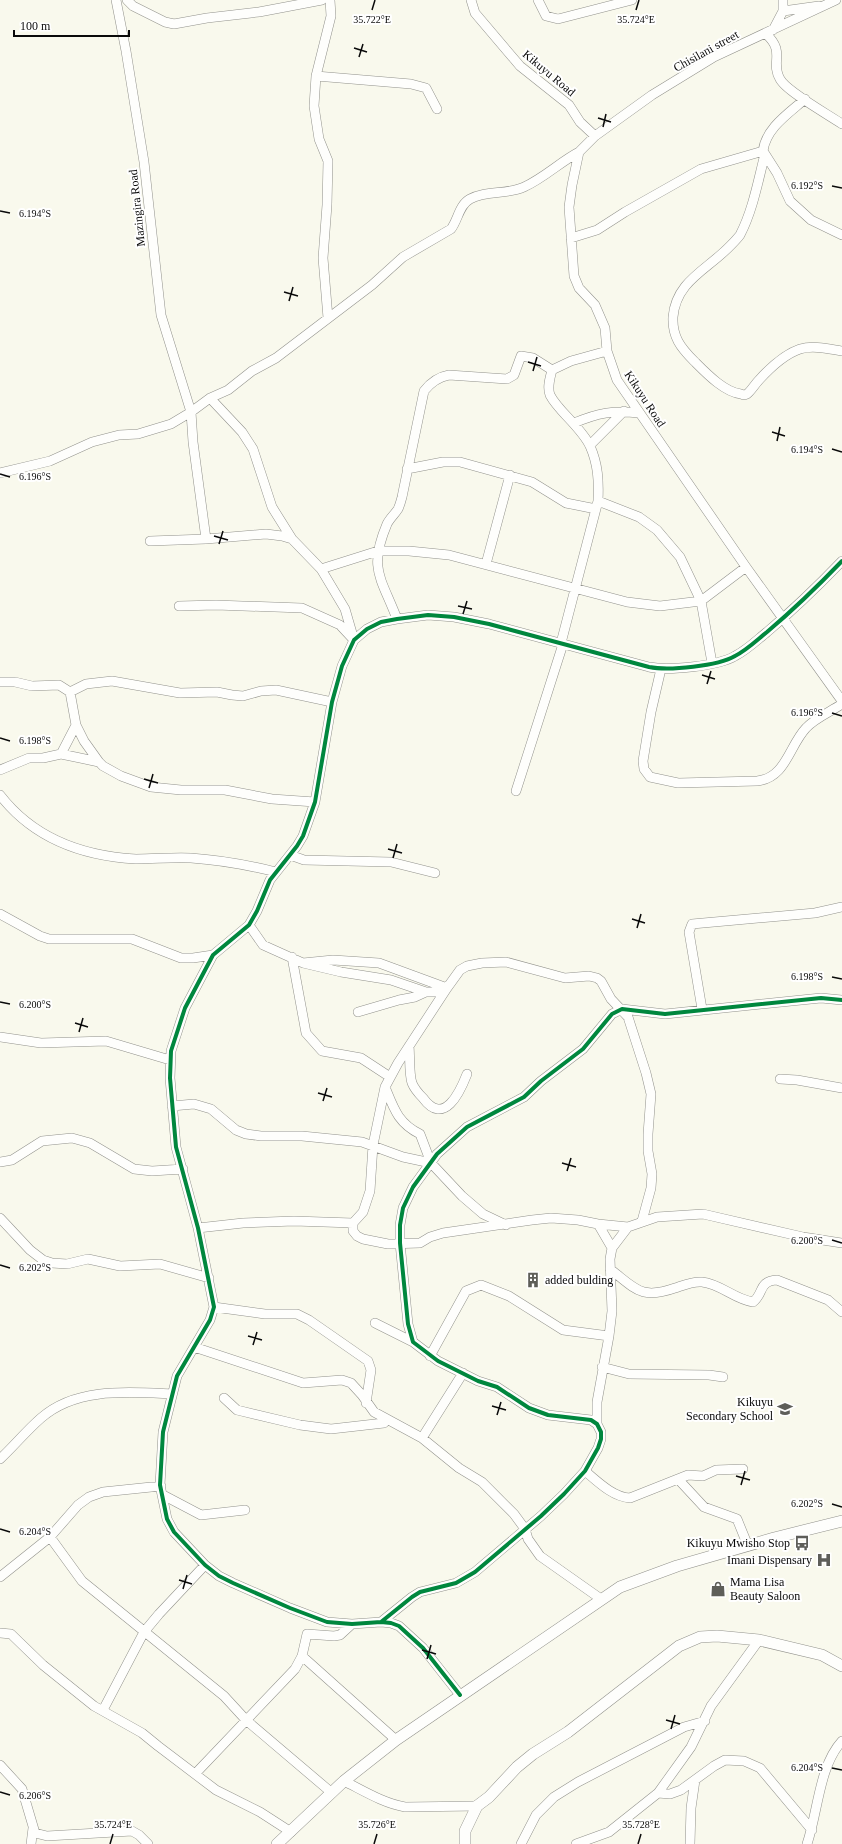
<svg xmlns="http://www.w3.org/2000/svg" width="842" height="1844" viewBox="0 0 842 1844" font-family="'Times New Roman',serif">
<style>
.lines{fill:none;stroke-linecap:round;stroke-linejoin:round}
.minor-casing{stroke:#92928c;stroke-width:10}
.tertiary-casing{stroke:#92928c;stroke-width:12}
.minor{stroke:#fefefc;stroke-width:9}
.tertiary{stroke:#fefefc;stroke-width:11}
.cycleway-casing{stroke:#fff;stroke-width:6}
.cycleway{stroke:#00873e;stroke-width:4}
.ticks{fill:none;stroke:#0a0a0a;stroke-width:1.5}
.labels{text-anchor:middle;stroke-width:4;stroke-linejoin:round;paint-order:stroke}
.street-label{font-size:12px;fill:#0a0a0a;stroke:#fff}
.poi-label{font-size:12px;fill:#0a0a0a;stroke:#fff;text-anchor:end}
.ticks-label{font-size:10px;text-anchor:middle;fill:#0a0a0a;stroke:#fff;stroke-width:4;stroke-linejoin:round;paint-order:stroke}
</style>
<rect width="100%" height="100%" fill="#f9f9ed"/>
<g class="lines">
<g class="minor-casing">
<path id="minor" d="M127,0l6,6 32,16 9,2 33,-6 52,-6 63,-12
M471,0l4,13 45,53 49,39 11,17 15,14 -16,16 -7,33 -3,22 5,69 5,12 16,17 10,23 2,23 10,29 129,187 96,134
M538,0l8,16 12,3 74,-19
M783,11l36,-5
M773,30l10,-19v-11
M766,34c20,18 4,28 14,45 6,12 49,36 62,45
M316,76l95,8 15,4 11,21
M805,99c-17,15 -39,29 -42,52l14,22 13,28 21,19 31,15
M595,136l57,-41 62,-38 122,-57
M765,154c-7,27 -12,56 -25,81 -3,4 -7,8 -10,11 -23,24 -54,35 -57,71 -1,20 8,31 21,44 12,12 30,31 47,33 2,1 4,1 6,0 4,-3 8,-10 12,-14 10,-11 26,-26 41,-31 13,-4 29,0 42,2
M571,238l26,-8 28,-18 76,-43 62,-18
M328,318l-5,-60 4,-53 1,-44 -9,-22 -5,-33 2,-30 15,-60 -1,-16
M210,398l32,34 11,17 19,58 20,32
M574,423c24,-10 39,-13 65,-10
M590,445l34,-34
M407,469l36,-7h17l72,20 34,21 30,6
M0,473l50,-12 42,-19 27,-7 19,-1 33,-10 20,-12 -30,-97 -17,-153 -18,-111 -10,-51
M598,501l41,16 18,13 23,27 21,44 11,62
M206,539l-13,-97 -2,-30 19,-14 18,-8 24,-19 24,-13 96,-73 31,-28 48,-28c7,-9 8,-24 19,-30 16,-9 37,-4 54,-12 20,-9 36,-25 55,-35
M150,541l56,-2 60,-5 16,2 10,3 29,30 24,40 9,31
M486,564l24,-89
M321,569l57,-18h31l40,4 178,47 33,4 41,-5 45,-34
M179,606l37,-1 86,3 38,17 13,14
M397,619c-16,-42 -29,-50 -10,-95 3,-6 8,-10 11,-15 2,-4 3,-8 4,-12l22,-106c7,-9 14,-14 25,-16l58,4 7,-4 7,-19 12,2 19,12
M561,643l37,-142c1,-20 0,-37 -8,-55 -9,-19 -32,-35 -40,-51 -3,-8 0,-17 2,-25l19,-9 36,-10
M661,669l-10,43 -8,49 1,8 6,8 28,6 79,-2c29,-3 32,-35 49,-53 9,-10 24,-16 36,-24
M0,682h15l17,4 27,-1 11,7 16,-8 26,-3 68,12 37,-1 15,3 11,1 18,-5 15,-1 56,12
M70,692l6,33 8,16 15,21
M61,754l38,8 4,4 18,10 30,11 30,3h44l47,9 43,3
M0,770l29,-12h14l18,-4 15,-29
M516,791l47,-147
M0,795c34,44 82,61 136,64 19,0 37,-2 55,-1 29,2 57,7 85,14
M290,855l14,5 87,2 44,11
M0,914l40,22 9,3h83l49,19h12l20,-3
M249,925l14,20 40,18 38,9 50,8 35,12
M292,957l14,76 16,18 39,7 29,19
M702,1009l-13,-77 3,-8 123,-11 27,-6
M358,1012l41,-12 16,-3 11,-5h9l12,-4 13,-18 7,-4 15,-3 24,-1 59,16 24,-2 8,2 4,3 10,18 17,18 18,56 5,21 -3,40v17l4,23 -1,14 -9,33
M0,1037l41,6 65,-2 64,19
M409,1046c1,10 0,29 3,37 2,5 7,11 11,15 21,29 37,-6 44,-24
M780,1079l17,1 45,8
M385,1087c9,22 13,36 35,47l11,29 31,33 21,18 23,11
M172,1106l22,-2 17,5 25,21 10,4 15,2h41l60,6 41,15 28,6
M0,1162l12,-2 30,-19 30,-3 18,5 44,26 18,2 31,-2
M0,1218l30,32 13,10 9,3 15,1 21,-5 32,7 40,-2 49,14
M353,1223v8l4,5 6,3 25,5 32,-1 10,-6 13,-4 89,-13 19,-2 27,2 20,4 30,3
M598,1224l14,24
M198,1228l45,-5 51,-2 59,2 10,-11 7,-21 3,-46 12,-58 13,-24 49,-75 -68,-25 -46,-3 -30,3
M610,1269c26,20 31,31 65,19 9,-3 18,-7 27,-6 19,2 32,17 51,20 11,-8 5,-21 24,-22l51,20 14,12
M214,1307l51,7h32l12,6 59,41 3,9 -5,33
M375,1323l38,19
M194,1347l109,36 39,-3 9,3 11,12 12,17 48,26 37,30 23,14 32,32 11,15 3,10 12,17 61,43
M430,1356l36,-65 15,-6 28,11 54,34 46,6
M602,1367l27,7 80,1 14,2
M224,1398l13,12 63,15 31,4 53,-6 3,-3
M597,1424v-22l12,-66 3,-25 -2,-52 2,-11 16,-21 29,-10 46,-3 100,23 39,6
M422,1438l41,-65
M0,1459c14,-13 26,-28 41,-41 35,-31 87,-26 131,-24
M585,1471c13,11 28,26 45,27l58,-23 15,1 13,-6 27,-1
M678,1479l26,28 33,12 11,27
M163,1495l38,20 44,-5
M50,1537l32,44 142,115 22,24 86,73
M0,1577l50,-40 28,-32 11,-8 14,-5 58,-6
M381,1622l31,-25 8,-5 36,-9 19,-11 66,-56 23,-22 21,-23 13,-23 3,-9v-7l-4,-8 -6,-4 -43,-5 -19,-7 -32,-21 -19,-6 -40,-20 -25,-19 -5,-18 -8,-81v-18l3,-17 10,-21 24,-33 30,-27 57,-30 17,-16 42,-32 29,-35 10,-5 43,5 156,-16 21,2
M0,1633l11,1 32,31 51,41 48,27 16,13 58,44 44,22 31,20
M302,1656l5,-22 27,2 6,-1 12,-11
M460,1695l-37,-47 -24,-22 -8,-3 -10,-1 -29,2 -25,-2 -37,-14 -57,-25 -14,-7 -14,-11 -31,-33 -7,-13 -7,-34 3,-53 14,-56 33,-56 4,-13 -16,-79 -22,-81 -6,-69 1,-27 14,-43 28,-53 36,-30 8,-14 13,-31 27,-34 6,-10 12,-34 17,-100 10,-36 12,-26 13,-11 14,-7 16,-3 31,-4 26,2 35,7 160,43c20,4 69,-1 86,-11 12,-6 22,-16 32,-24 26,-22 51,-46 75,-71
M103,1710l41,-78 15,-18 46,-49
M0,1765l22,24 13,44 12,3 85,-5 7,4 9,9
M195,1774l100,-105 7,-13 94,84
M344,1781c20,10 39,22 61,26l72,-1
M658,1793l33,-46 20,-41 48,-66
M31,1844l2,-16
M521,1844l15,-29 18,-18 24,-15 106,-55 21,-6
M576,1844l33,-12 49,-39 12,1 11,-4 33,-24 11,-6 19,1 16,7 52,62
M690,1844l1,-36 4,-28
M807,1844c11,-32 12,-78 35,-103"/>
</g>
<g class="tertiary-casing">
<path id="tertiary" d="M277,1844l67,-63 52,-41 224,-153 57,-21 97,-28 68,-17
M465,1844v-13l12,-25 12,-9 28,-30 16,-13 35,-22 111,-86 21,-9 17,-1 42,4 63,15 20,11"/>
</g>
<use href="#minor" class="minor"/>
<use href="#tertiary" class="tertiary"/>
<g class="cycleway-casing">
<path id="cycleway" d="M381,1622l31,-25 8,-5 36,-9 19,-11 66,-56 23,-22 21,-23 13,-23 3,-9v-7l-4,-8 -6,-4 -43,-5 -19,-7 -32,-21 -19,-6 -40,-20 -25,-19 -5,-18 -8,-81v-18l3,-17 10,-21 24,-33 30,-27 57,-30 17,-16 42,-32 29,-35 10,-5 43,5 156,-16 21,2
M460,1695l-37,-47 -24,-22 -8,-3 -10,-1 -29,2 -25,-2 -37,-14 -57,-25 -14,-7 -14,-11 -31,-33 -7,-13 -7,-34 3,-53 14,-56 33,-56 4,-13 -16,-79 -22,-81 -6,-69 1,-27 14,-43 28,-53 36,-30 8,-14 13,-31 27,-34 6,-10 12,-34 17,-100 10,-36 12,-26 13,-11 14,-7 16,-3 31,-4 26,2 35,7 160,43c20,4 69,-1 86,-11 12,-6 22,-16 32,-24 26,-22 51,-46 75,-71"/>
</g>
<use href="#cycleway" class="cycleway"/>
</g>
<path class="ticks" d="M372,10l3,-10M636,10l3,-10M354,48l13,4M359,57l4,-13M598,118l13,4M603,127l3,-13M832,186l10,2M0,211l10,2M284,292l14,4M289,301l4,-14M528,362l13,4M533,371l4,-14M772,432l13,4M777,441l3,-14M832,449l10,3M0,474l10,3M214,536l14,4M219,544l4,-13M458,606l14,3M463,614l4,-13M702,675l13,4M707,684l4,-13M832,713l10,3M0,738l10,3M144,779l14,4M149,788l4,-14M388,849l14,4M393,858l4,-14M632,919l13,4M637,928l4,-14M832,977l10,2M0,1002l10,2M75,1023l13,4M79,1032l4,-14M318,1093l14,4M323,1101l4,-13M562,1163l14,4M567,1171l4,-13M832,1240l10,3M0,1265l10,3M248,1336l14,4M253,1345l4,-13M492,1406l14,4M497,1415l4,-13M736,1476l14,4M741,1485l4,-14M832,1504l10,3M0,1529l10,3M179,1580l13,4M183,1589l4,-14M422,1650l14,4M427,1659l4,-14M666,1720l14,4M671,1729l4,-14M832,1768l10,2M0,1792l10,3M110,1844l3,-10M374,1844l3,-10M638,1844l3,-10"/>
<defs>
<g id="building-bare" transform="scale(1.2)"><path d="M-4-6H4V6H1V3H-1V6H-4ZM-2.5-4.3h1.7v1.8h-1.7ZM.8-4.3h1.7v1.8H.8ZM-2.5-1h1.7V.8h-1.7ZM.8-1h1.7V.8H.8Z" fill="#5e5e59" stroke="#fff" stroke-width="2.5" paint-order="stroke"/></g>
<g id="school-bare" transform="scale(1.2)"><path d="M0-5L7-2L0 1L-7-2ZM-4 1L0 2.5L4 1V4Q0 6-4 4Z" fill="#5e5e59" stroke="#fff" stroke-width="2.5" paint-order="stroke"/></g>
<g id="bus-bare" transform="scale(1.2)"><path d="M-5-6H5V4H4V6H2V4H-2V6H-4V4H-5ZM-3.5-4V0h7V-4ZM-3.5 1.2v1.5H-2V1.2ZM2 1.2v1.5H3.5V1.2Z" fill="#5e5e59" stroke="#fff" stroke-width="2.5" paint-order="stroke"/></g>
<g id="hospital-bare" transform="scale(1.2)"><path d="M-5-5h3v3.5h4V-5h3V5h-3V1.5h-4V5h-3Z" fill="#5e5e59" stroke="#fff" stroke-width="2.5" paint-order="stroke"/></g>
<g id="shop-bare" transform="scale(1.2)"><path d="M-5-2.5h2.3a2.7 3.5 0 0 1 5.4 0H5L5.5 6h-11ZM-1.5-2.5h3a1.5 2.3 0 0 0-3 0Z" fill="#5e5e59" stroke="#fff" stroke-width="2.5" paint-order="stroke"/></g>
</defs>
<g fill-rule="evenodd">
<use href="#building-bare" x="533" y="1280"/>
<use href="#school-bare" x="785" y="1409"/>
<use href="#bus-bare" x="802" y="1543"/>
<use href="#hospital-bare" x="824" y="1560"/>
<use href="#shop-bare" x="718" y="1589"/>
</g>
<g class="labels">
<g class="street-label">
<text transform="translate(706 51) rotate(-29)" y="4">Chisilani street</text>
<text transform="translate(549 73) rotate(40)" y="4">Kikuyu Road</text>
<text transform="translate(137 208) rotate(-96)" y="4">Mazingira Road</text>
<text transform="translate(645 399) rotate(57)" y="4">Kikuyu Road</text>
</g>
<g class="poi-label">
<text x="545" y="1284" text-anchor="start">added bulding</text>
<text x="773" y="1406">Kikuyu<tspan x="773" dy="14">Secondary School</tspan></text>
<text x="790" y="1547">Kikuyu Mwisho Stop</text>
<text x="812" y="1564">Imani Dispensary</text>
<text x="730" y="1586" text-anchor="start">Mama Lisa<tspan x="730" dy="14">Beauty Saloon</tspan></text>
</g>
</g>
<g class="ticks-label">
<text x="372" y="23">35.722°E</text>
<text x="636" y="23">35.724°E</text>
<text x="807" y="189">6.192°S</text>
<text x="35" y="217">6.194°S</text>
<text x="807" y="453">6.194°S</text>
<text x="35" y="480">6.196°S</text>
<text x="807" y="716">6.196°S</text>
<text x="35" y="744">6.198°S</text>
<text x="807" y="980">6.198°S</text>
<text x="35" y="1008">6.200°S</text>
<text x="807" y="1244">6.200°S</text>
<text x="35" y="1271">6.202°S</text>
<text x="807" y="1507">6.202°S</text>
<text x="35" y="1535">6.204°S</text>
<text x="807" y="1771">6.204°S</text>
<text x="35" y="1799">6.206°S</text>
<text x="113" y="1828">35.724°E</text>
<text x="377" y="1828">35.726°E</text>
<text x="641" y="1828">35.728°E</text>
</g>
<path d="M14 30v6h115v-6" fill="none" stroke="#0a0a0a" stroke-width="2"/>
<text x="20" y="30" font-size="12" fill="#0a0a0a" stroke="#ffffff" stroke-width="3" paint-order="stroke">100 m</text>
</svg>
